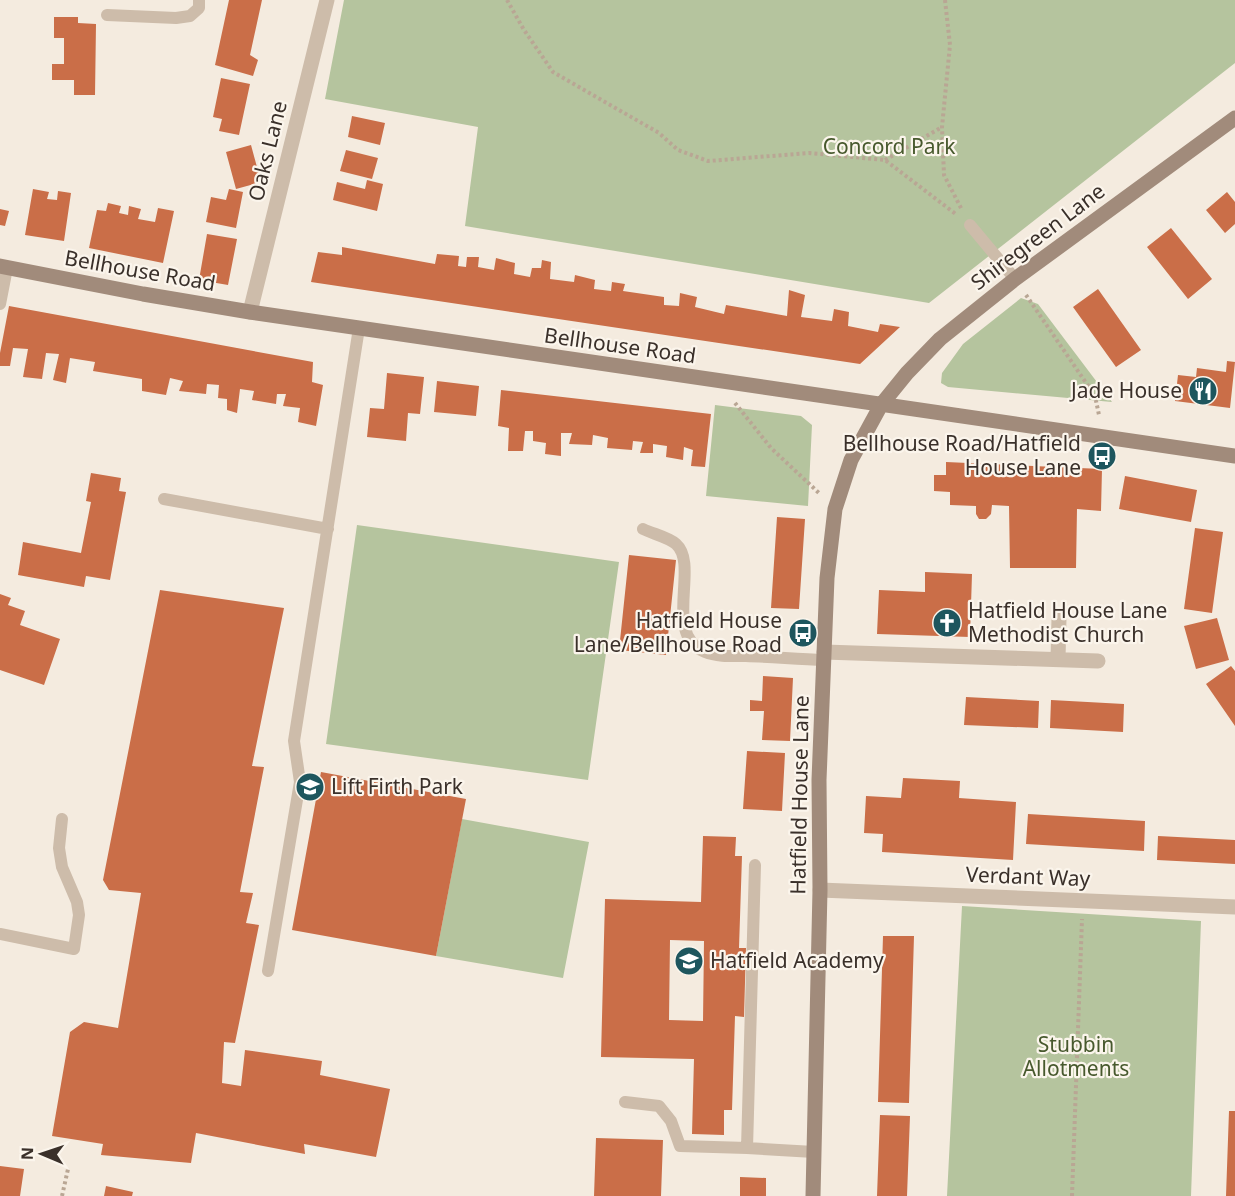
<svg xmlns="http://www.w3.org/2000/svg" width="1235" height="1196" viewBox="0 0 1235 1196" font-family="'Noto Sans',sans-serif">
<style>
.green{fill:#b5c49e}
.building{fill:#ca6e48;fill-rule:evenodd}
.lines{fill:none;stroke-linecap:round;stroke-linejoin:round}
.path{stroke:#b9a694;stroke-width:4;stroke-dasharray:3 3;stroke-linecap:butt}
.lane{stroke:#cdbcaa;stroke-width:12}
.street{stroke:#cdbcaa;stroke-width:15}
.secondary{stroke:#a18b7b;stroke-width:15}
.labels{text-anchor:middle;stroke-width:4.5;stroke-linejoin:round;paint-order:stroke}
.park-label{font-size:21px;fill:#47592d;stroke:#fbf5ec}
.street-label{font-size:21px;fill:#3a302a;stroke:#fbf5ec}
.poi-label{font-size:21px;fill:#3a302a;stroke:#fbf5ec;text-anchor:end}
</style>
<rect width="100%" height="100%" fill="#f4ebdf"/>
<path class="green" d="M344,0h891v63l-306,240 -464,-77 13,-99 -153,-28z
M1021,298l17,6 74,98 -164,-15 -7,-4 1,-10 21,-29z
M715,405l86,11 11,9 -4,81 -102,-10z
M357,525l262,37 -31,218 -262,-36z
M462,819l127,23 -26,136 -127,-22z
M962,906l239,15 -10,275h-244z"/>
<path class="building" d="M229,0h33l-12,55 8,5 -5,16 -38,-11z
M54,17h24v6l18,1 -1,71h-21v-15h-22v-16h12v-26h-10z
M221,78l29,6 -11,51 -20,-4 3,-12 -9,-2z
M352,116l33,7 -5,22 -32,-8z
M251,145l10,37 -25,7 -10,-37z
M346,150l32,8 -6,21 -32,-8z
M367,180l16,4 -6,27 -44,-11 4,-18 28,7z
M33,189l16,3 -2,7 10,1 1,-9 13,2 -7,48 -39,-6z
M229,189l14,3 -7,36 -30,-6 5,-25 15,3z
M1227,192l8,10v22l-10,9 -19,-23z
M108,203l13,3 -2,7 9,2 1,-9 12,3 -3,10 17,3 3,-14 16,3 -11,52 -74,-15 8,-38 9,1z
M0,209l9,2 -4,15 -5,-1z
M1171,228l41,51 -24,20 -41,-52z
M207,234l30,5 -9,46 -29,-5z
M342,247l93,17 2,-10 22,2 -1,10 8,1 1,-10h12l-1,10 16,3 2,-12 19,5 -1,11 16,3 2,-9h9l1,-8 9,2 -1,17 24,3 1,-7 20,5 -1,9 17,2 1,-9 13,2 -2,7 41,6v8l15,1 1,-13 17,4 -2,10 29,7 2,-9 61,11 2,-26 16,5 -4,22 31,4 2,-12 15,3 -1,14 30,6 2,-8 20,3 -40,37 -549,-82 7,-30 24,3z
M1098,289l43,61 -25,17 -43,-60z
M9,306l304,56 -1,20 11,3 -7,41 -18,-4 2,-14 -17,-2 3,-12h-9l-1,10 -24,-4 2,-9 -14,-2 -3,24 -10,-3v-11l-9,-1 1,-13 -12,-1 -1,10 -27,-3 4,-10 -13,-3 -4,17 -24,-4v-12l-49,-8 2,-9 -25,-4 -4,25 -13,-3 6,-26 -13,-1 -4,26 -19,-2 5,-28 -15,-1 -3,18h-10v-13z
M1227,361l8,1 -5,46 -55,-7 3,-26 18,2 1,-9 29,4z
M387,373l37,4 -4,37 -12,-1 -2,28 -39,-4 3,-29 14,1z
M437,381l42,5 -3,30 -42,-4z
M501,390l210,24 -6,53 -14,-1 2,-16 -9,-3 -1,13 -17,-3 1,-11 -14,-2v9h-13l3,-11 -10,-1 -1,9 -25,-2 1,-10 -15,-3 -1,10 -23,-1 3,-11h-11v23l-16,-2 1,-11 -13,-2v-10h-8l-2,20h-15l1,-23 -11,-2z
M946,462l156,7 -1,42 -24,-2 -1,59h-66l-1,-62 -17,-1 -1,9 -5,5h-7l-3,-5v-8l-26,-1v-13l-16,-1v-16h12z
M91,473l30,5 -2,13 7,1 -16,88 -24,-4 -2,11 -66,-12 5,-33 58,11 10,-51 -5,-1z
M1125,476l72,14 -6,32 -72,-13z
M777,517l28,2 -6,90 -28,-1z
M1195,528l28,4 -11,81 -28,-4z
M629,555l47,5 -10,95 -47,-5z
M925,572l47,2 -2,63 -93,-3 2,-44 46,2z
M160,590l124,18 -32,158 12,1 -24,125 13,1 -7,30 13,2 -24,118 -11,-1 -2,41 19,3 4,-36 77,11 -2,14 70,14 -14,68 -72,-13 1,10 -109,-21 -5,30 -90,-8 2,-11 -51,-8 18,-104 14,-10 34,6 23,-135 -32,-3 -6,-10z
M0,594l11,4 -3,7 17,6 -5,14 40,14 -16,46 -44,-15z
M1217,618l12,42 -33,9 -12,-43z
M1231,666l4,5v55l-29,-42z
M763,676l30,2 -3,63 -28,-1 2,-29h-14v-11l12,1z
M966,697l73,4 -1,27 -74,-3z
M1051,700l73,4 -1,28 -73,-4z
M747,751l38,2 -3,58 -39,-2z
M321,772l145,27 -30,157 -144,-26z
M903,778l57,3 -1,17 57,4 -3,58 -131,-8 1,-18 -19,-1 2,-37 35,2z
M1028,814l117,7 -1,30 -118,-7z
M703,836l33,1 -1,19h7l-3,92h7l-2,69 -9,-1 -3,94h-8v25l-32,-1 2,-75 -93,-2 4,-158 96,3zM670,940l34,1 -1,80 -34,-1z
M1158,836l77,4v24l-78,-4z
M883,936h31l-5,167 -31,-1z
M1229,1111h6v85h-9z
M880,1115l30,1 -3,80h-30z
M596,1138l67,2 -2,56h-67z
M0,1166l24,3 -4,27h-20z
M740,1177l26,1v18h-26z
M106,1186l27,6 -1,4h-28z"/>
<g class="lines">
<path class="path" d="M507,0l17,30 29,42 106,61 19,17 30,11 101,-8 76,7 72,55
M945,0l5,45 -8,82 2,48 18,35
M885,160l57,-33
M1026,295l69,101 4,19
M735,403l36,45 49,46
M62,1196l6,-27
M1072,1196l10,-277"/>
<path class="lane" d="M107,15l69,3 14,-2 9,-8v-8
M970,225l45,54
M0,304l7,-36
M164,499l164,30
M643,529c10,5 25,8 33,15 24,21 -14,91 29,108 12,5 28,4 41,4 26,1 52,3 78,4
M755,865l-8,283 67,4
M0,934l74,15 5,-34 -2,-13 -15,-35 -3,-19 3,-29
M268,971l32,-189 -6,-41 65,-413
M625,1102l34,4 12,15 9,25 67,2"/>
<path class="street" d="M250,312l77,-312
M824,652l274,9
M1058,659l1,-41
M820,890l415,17"/>
<path class="secondary" d="M0,266l143,28 107,18 985,144
M813,1196l7,-306 -1,-110 8,-202 8,-69 16,-49 30,-55 26,-32 33,-34 75,-60 220,-161"/>
</g>
<defs>
<g id="restaurant-disc" transform="scale(1.5)"><circle r="9.5" fill="#1e565e" stroke="#fbf5ec"/><path d="M-5-6h1v4h1v-4h1v4h1v-4h1v5L-1.5 .5V6h-2V.5L-5-1ZM5-6V6H3V1.5H1.5Q1.5-4 5-6Z" fill="#fff"/></g>
<g id="bus-disc" transform="scale(1.5)"><circle r="9.5" fill="#1e565e" stroke="#fbf5ec"/><path d="M-5-6H5V4H4V6H2V4H-2V6H-4V4H-5ZM-3.5-4V0h7V-4ZM-3.5 1.2v1.5H-2V1.2ZM2 1.2v1.5H3.5V1.2Z" fill="#fff"/></g>
<g id="church-disc" transform="scale(1.5)"><circle r="9.5" fill="#1e565e" stroke="#fbf5ec"/><path d="M-1.2-6h2.4v3.5h3.3v2.4h-3.3V6h-2.4V-.1h-3.3v-2.4h3.3Z" fill="#fff"/></g>
<g id="school-disc" transform="scale(1.5)"><circle r="9.5" fill="#1e565e" stroke="#fbf5ec"/><path d="M0-5L7-2L0 1L-7-2ZM-4 1L0 2.5L4 1V4Q0 6-4 4Z" fill="#fff"/></g>
</defs>
<g fill-rule="evenodd">
<use href="#restaurant-disc" x="1203" y="391"/>
<use href="#bus-disc" x="1102" y="456"/>
<use href="#church-disc" x="947" y="623"/>
<use href="#bus-disc" x="803" y="633"/>
<use href="#school-disc" x="310" y="787"/>
<use href="#school-disc" x="689" y="961"/>
</g>
<g class="labels">
<g class="park-label">
<text x="889" y="154">Concord Park</text>
<text x="1076" y="1052">Stubbin<tspan x="1076" dy="24">Allotments</tspan></text>
</g>
<g class="street-label">
<text transform="translate(268 151) rotate(-76)" y="7">Oaks Lane</text>
<text transform="translate(1038 237) rotate(-37)" y="7">Shiregreen Lane</text>
<text transform="translate(140 271) rotate(10)" y="7">Bellhouse Road</text>
<text transform="translate(620 346) rotate(8)" y="7">Bellhouse Road</text>
<text transform="translate(800 795) rotate(-89)" y="7">Hatfield House Lane</text>
<text transform="translate(1028 877) rotate(2)" y="7">Verdant Way</text>
</g>
<g class="poi-label">
<text x="1182" y="398">Jade House</text>
<text x="1081" y="451">Bellhouse Road/Hatfield<tspan x="1081" dy="24">House Lane</tspan></text>
<text x="968" y="618" text-anchor="start">Hatfield House Lane<tspan x="968" dy="24">Methodist Church</tspan></text>
<text x="782" y="628">Hatfield House<tspan x="782" dy="24">Lane/Bellhouse Road</tspan></text>
<text x="331" y="794" text-anchor="start">Lift Firth Park</text>
<text x="710" y="968" text-anchor="start">Hatfield Academy</text>
</g>
</g>
<g transform="translate(42 1154) rotate(272)" stroke="#fbf5ec" stroke-width="4.5" paint-order="stroke">
<path d="M0-4.5L10 22L0 15L-10 22Z" fill="#3a302a"/>
<text y="-9" font-size="16" font-weight="bold" text-anchor="middle" fill="#3a302a">N</text>
</g>
</svg>
